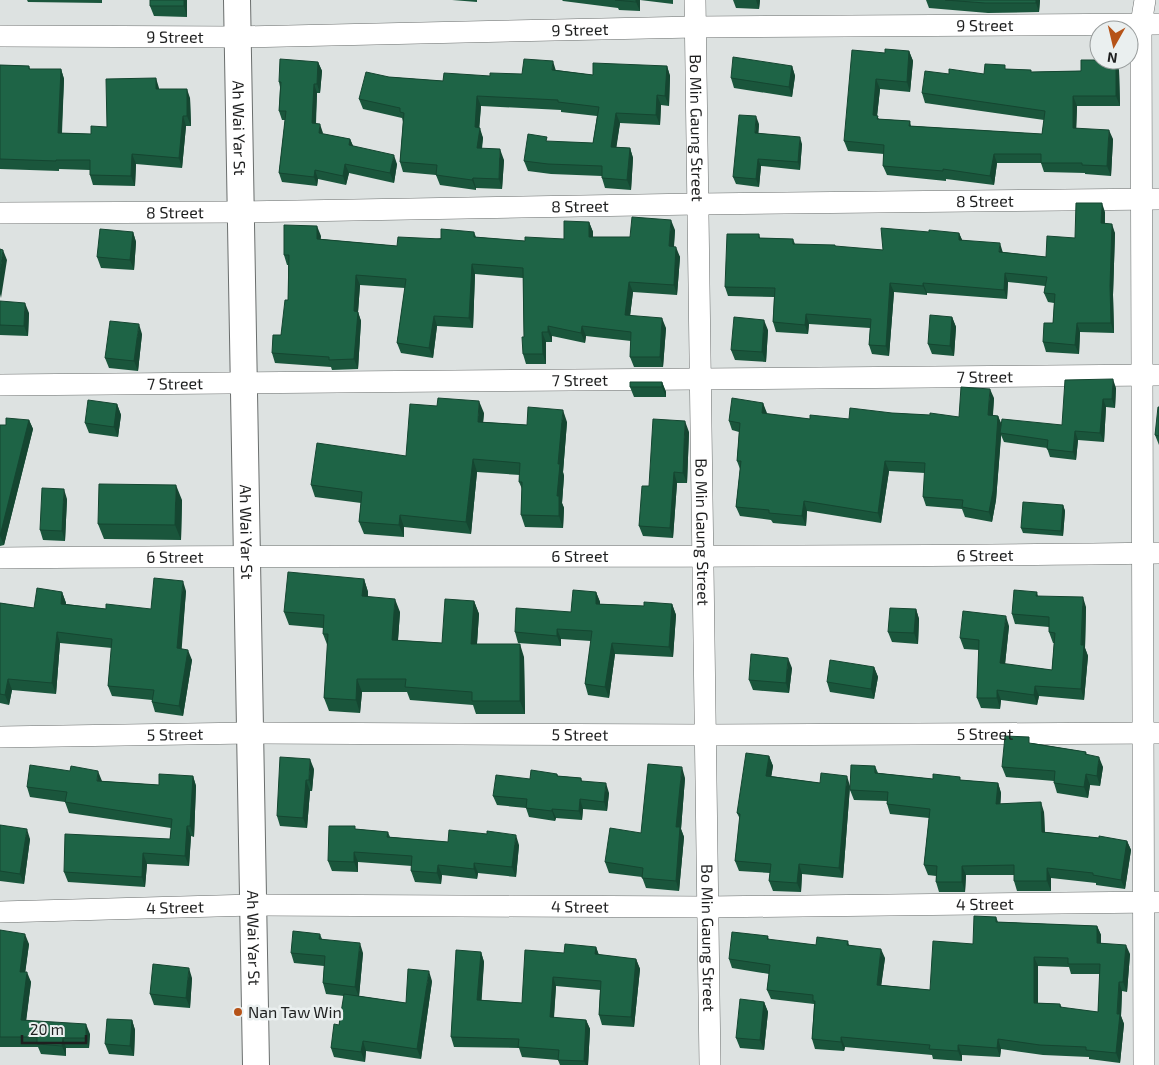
<svg xmlns="http://www.w3.org/2000/svg" width="1159" height="1065" viewBox="0 0 1159 1065" font-family="'Exo 2',sans-serif">
<style>
.lines{fill:none;stroke-linecap:round;stroke-linejoin:round}
.minor-casing{stroke:#6a6e6d;stroke-width:22}
.tertiary-casing{stroke:#6a6e6d;stroke-width:28}
.minor{stroke:#fff;stroke-width:21}
.tertiary{stroke:#fff;stroke-width:26}
.wall{fill:#1a563c;fill-rule:evenodd}
.shaded-wall{fill:#154631}
.building{fill:#1e6446;stroke:#154631;fill-rule:evenodd}
.poi-dot{fill:#b65318;stroke:#eaefef;stroke-width:2}
.labels{text-anchor:middle;stroke-width:5;stroke-linejoin:round;paint-order:stroke}
.street-label{font-size:16px;fill:#1e1f1f;stroke:#eaefef}
.poi-label{font-size:16px;fill:#1e1f1f;stroke:#eaefef;text-anchor:start}
</style>
<rect width="100%" height="100%" fill="#dde2e1"/>
<g class="lines">
<g class="minor-casing">
<g id="minor">
<path id="s1" d="M695,0l15,1065"/>
<path id="s2" d="M0,36l237,1 458,-10 464,-3"/>
<path id="s3" d="M0,213l241,-1 456,-8 462,-5"/>
<path id="s4" d="M0,385l1159,-10"/>
<path id="s5" d="M0,558c386,-4 773,1 1159,-5"/>
<path id="s6" d="M0,737l250,-4 455,2 454,-2"/>
<path id="s7" d="M0,912l253,-7 454,2 452,-5"/>
<path d="M1144,1065l-3,-1041 4,-24"/>
</g>
</g>
<g class="tertiary-casing">
<g id="tertiary">
<path id="s8" d="M237,0l19,1065"/>
</g>
</g>
<use href="#minor" class="minor"/>
<use href="#tertiary" class="tertiary"/>
</g>
<path class="wall" d="M27,0h75v3l-74,-1z
M150,0h37v17l-33,-1 -4,-10z
M452,0h25v2z
M562,0h111v4l-33,-4v11l-21,-1 -1,-2 -55,-7z
M733,0h27l-1,9 -23,-1z
M926,0h114l-1,12 -51,1 -59,-5z
M909,51l4,10 -3,31 -30,-3 -3,27 2,3 31,2 1,5 131,8 2,-14 -119,-17 -3,-10 27,-19h35l23,-5 24,1v2l88,-2 1,36h-43l-1,22 37,11 -2,37 -26,-2v-1l-41,-1 -3,-9h-44l-3,22 -48,-6v2l-59,-6 -4,-9 1,-12 -36,-3 -4,-10 41,-88z
M318,62l4,9 -2,22h-3l-1,31 7,10 27,5 3,7 44,18 -3,19 -45,-10 -3,12 -28,-6 -1,7 -35,-4 -3,-9 6,-53h-3l-3,-9 1,-24 -1,-5z
M0,65l29,1 1,3h31l3,10 -2,54 29,1 16,-7 52,-38 31,9 1,28h-5l-4,42 -46,-4 -1,22 -42,-1 -3,-10v-5l-31,-1v2l-59,-2z
M667,66l3,10 -1,30 -8,-1 -1,20 -40,-2 -4,24 14,1 3,10 -2,32 -26,-2 -3,-10v-2l-51,-2 -23,-3 -4,-10 25,-19 44,1 4,-27 -36,-4v-2l-80,-4 -2,22 4,10 -1,11 22,11 -2,29 -26,-1v2l-36,-5 -4,-10 -33,-3 -3,-10 3,-40 -1,-4 -39,-9 -4,-10 30,-22 54,4 47,-5 32,-2 34,-4 37,5z
M792,66l3,10 -3,21 -58,-9 -3,-10z
M759,124l-1,9 44,11 -2,26 -39,-4 -2,21 -23,-3 -3,-7z
M1105,212v11l10,10 -2,62 1,38 -34,-1 -1,22 -33,-2 -3,-10 10,-19 1,-20 -6,-1 -4,-9 1,-7 -37,-4 -1,17 -80,-6v2l-33,-3 -5,64 -17,-2 -3,-9 1,-17 -61,-4 -1,10 -32,-2 -3,-10 1,-25 -46,-1 -3,-9 34,-53 1,4 33,1 2,5 88,6 46,-18 30,1 3,7 41,12 43,5 29,-19z
M589,222l4,10v5h37l45,-7 -1,17 6,10 -3,38 -44,-3 -3,23 36,13 -3,39h-29l-4,-10 1,-16 -45,-5 -1,7 -33,-7v6h-6v22h-20l-3,-10 1,-17 -1,-59 -48,-4 -2,54 -36,-2 -4,32 -32,-5 -4,-10 8,-55 -45,-3 -2,27 3,9 -3,48 -26,1 -1,-3 -56,-4 -3,-10 9,-18 7,-35v-35h-1l-3,-10 37,-19 -1,3 77,7 77,-14 2,5 49,4 39,-2z
M133,232l3,10 -2,28 -33,-2 -4,-11z
M0,301l29,12 -1,23 -28,-1z
M952,317l4,10 -2,29 -22,-2 -4,-10z
M768,330l-2,32 -31,-2 -4,-10z
M142,334l-4,37 -29,-3 -4,-10z
M662,382l4,10v5h-32l-4,-10z
M1116,388l-1,20 -9,-1 -2,35 -26,-2 -2,20 -26,-3 -3,-9 -43,-6 -3,-7 -5,65 -4,22 -27,-5 -3,-8 -36,-3 -3,-9 2,-24 -36,-2 -8,52 -74,-12 -1,15 -33,-3 -2,-3 -31,-4 -4,-9 4,-38 -3,-8 2,-29 -7,-2 -3,-9 34,-18 3,11 44,5h39l43,-6 67,4 35,-19 -1,17 5,1 3,9h61z
M117,404l4,11 -3,22 -29,-4 -4,-10z
M1159,407v38l-4,-10z
M484,413l-1,9 44,3 40,-3 -4,50 1,4 -2,27 2,5 -1,20 -38,-1 -4,-12 1,-26 -3,-7 1,-7 -43,-3 -6,62 -67,-7v10l-40,-3 -5,-12 2,-19 -46,-6 -4,-12 95,-29z
M29,420l4,9 -29,116 -4,1v-121h6z
M689,432l-2,51h-10l-4,55 -30,-2 -4,-10 10,-40z
M67,499l-2,42 -22,-1 -3,-10z
M182,500l-1,40 -77,-1 -6,-15z
M1063,505l2,6 -2,25 -40,-3 -2,-5z
M364,579l4,13v5l32,15 -2,28 44,3 32,-42 5,13 -2,30 47,13 1,57h-49l-3,-9 -63,-5 -3,-8h-45l-2,21 -31,-2 -5,-13 4,-51 -5,-13v-6l-34,-3 -5,-13z
M186,591l-5,58 11,11 -9,56 -28,-4 -3,-10v-2l-40,-4 -4,-10 4,-38 -52,-5 -4,51 -44,-4 -3,15 -9,-2v-100l34,5 28,-16 4,11v1l40,5h45z
M596,592l4,10v2l44,2 28,-2 4,11 -3,42 -58,-3 -6,44 -21,-3 -3,-11 6,-43 -30,-2v7l-43,-3 -3,-11 56,-20z
M1037,592l1,4 48,11 -1,41 3,8 -4,44 -45,-4 -2,9 -36,-5 -1,9 -19,-1 -4,-10 2,-48 -15,-1 -4,-11 49,-12 -4,38 47,6 2,-27h-1l-4,-11v-5l-34,-3 -3,-10z
M916,609l3,10 -1,25 -26,-2 -4,-10z
M874,667l4,10 -4,22 -44,-7 -3,-10z
M792,668l-3,25 -36,-3 -4,-10z
M1032,743l54,9 1,3 16,12 -3,19 -10,-1 -2,13 -31,-5 -3,-10v-2l-48,-4 -4,-10z
M769,756l4,10 -2,10 49,7 30,3 -7,92 -41,-4 -1,18 -28,-1 -4,-10 1,-8 -31,-2 -4,-10 5,-42 -3,-6z
M875,766l3,7 55,6 28,1 37,3 3,10 -1,11 44,8 1,20 82,9 4,9 -6,39 -29,-4v-2l-45,-5v13h-34l-3,-10v-6h-48l-1,17h-26l-3,-10v-6l-8,-1 -4,-10 5,-47 -39,-4 -3,-10v-3l-33,-1 -4,-10z
M314,769l-2,22h-2l-3,37 -27,-2 -3,-10z
M557,774l1,2 23,2 1,3 27,12 -2,18 -24,-2 -1,11 -26,-2 -1,3 -26,-4 -3,-9 -29,-3 -4,-9 37,-17z
M193,776l3,10 -2,51 -3,-1 -2,30 -42,-2 -2,23 -77,-5 -4,-10 106,-33 1,-11 -102,-15 -4,-11 -35,-5 -3,-10 75,-6 57,4z
M685,778l-4,51 3,8 -5,54 -33,-3 -4,-11 -33,-4 -4,-11 36,-29z
M0,825l30,14 -6,45 -24,-3z
M356,829l32,3 2,5 58,5 71,3 -3,32 -38,-4 -1,6 -35,-4 -1,9 -26,-2 -4,-11 1,-5 -54,-4v10l-26,-1 -4,-10z
M996,917l2,5 99,4 4,9v8l29,11 -3,38 -5,-1 -1,25 3,8 -4,39 -31,-4v-2l-46,-2 -42,-6 -1,8 -38,-2v6l-29,-2 -1,-4 -87,-8 -1,4 -29,-2 -3,-10 2,-35 -43,-5 -4,-9 2,-16 -37,-6 -3,-9 39,-23 1,4 47,5 32,-4 1,4 36,13 -4,27 49,5 43,-46zM1038,966l31,1 2,7h29l-2,38 -36,-4 -2,-4 -22,-1z
M0,930l29,14 -4,28 6,10 -5,38 64,14 -1,14h-23v8l-25,-2 -3,-7h-38z
M320,934l2,5 41,14 -4,43 47,7 26,-22 -11,78 -55,-8 -1,11 -31,-5 -3,-9 8,-23 5,-29 -18,-2 -3,-11 1,-17 -30,-3 -3,-10z
M596,947l3,8 37,4 4,10 -6,58 -32,-2 -3,-10 1,-25 -44,-4 -2,32 32,2 4,9 -2,36h-28l-2,-5 -36,-3 -3,-9 -65,-1 -3,-10 30,-85 3,10 -3,38 41,3 42,-50z
M192,978l-2,30 -36,-3 -4,-11z
M764,1002l4,10 -4,38 -24,-2 -4,-10z
M132,1020l3,10 -1,26 -25,-2 -4,-10z"/>
<path class="shaded-wall" d="M184,0h3v17l-3,-11z
M636,0h4v11l-4,-9z
M756,0h4l-1,9z
M1036,0h4l-1,12 -3,-9z
M909,51l4,10 -3,31 -3,-10z
M1116,60l3,10 1,36 -4,-10z
M553,61l3,10 -4,-1z
M318,62l4,9 -2,22 -3,-9z
M667,66l3,10 -1,30 -4,-10z
M792,66l3,10 -3,21 -3,-10z
M61,69l3,10 -3,64 -3,-10z
M156,78l3,10v10l-3,-9z
M876,79l4,10 -4,36 -3,-10z
M314,84l3,9 -2,40 -3,-10z
M187,89l3,9 1,28 -4,-10z
M657,95l4,10 -1,20 -4,-10z
M477,96l4,10 -2,26 1,-4 3,10 -3,20 -3,-10 -2,-21z
M1073,96l4,10 -1,31 -3,-9z
M616,113l4,10 -5,34 -4,-10z
M183,116l3,10 -4,42 -3,-10z
M756,116l3,8 -1,17 -3,-8z
M320,124l3,9h-4z
M1109,130l4,9 -2,37 -4,-10z
M800,137l2,7 -2,26 -2,-8z
M350,139l4,9 -5,-3z
M630,148l3,10 -2,32 -4,-10z
M500,149l4,11 -2,29 -3,-10z
M132,154l4,10 -1,22 -4,-10z
M994,154l3,9 -3,22 -4,-9z
M394,155l3,9 -3,19 -4,-10z
M758,159l3,7 -2,21 -3,-8z
M345,164l4,9 -3,12 -3,-9z
M315,170l3,9 -1,7 -3,-9z
M473,178l3,10v2l-4,-10z
M1102,203l3,9 -1,20 -3,-9z
M671,220l4,10 -2,26 -4,-10z
M589,222l4,10 -1,15 -3,-10z
M1112,224l3,9 -2,62 1,38 -3,-10 -1,-37z
M317,226l4,10 -1,13 -3,-10z
M133,232l3,10 -2,28 -4,-10z
M959,233l4,9 -4,-2z
M1000,243l3,10 -4,-1z
M676,247l4,10 -3,38 -3,-10z
M3,250l4,10 -6,38 -1,-4v-22z
M472,264l3,10 -2,54 -4,-10z
M1005,273l3,9 -1,17 -3,-9z
M356,275l4,10 -2,27 3,9 -3,48 -4,-10v-48z
M629,282l4,10 -4,33 -4,-10z
M890,283l4,9 -5,64 -3,-10z
M923,283l4,10v2l-4,-9z
M25,303l4,10 -1,23 -4,-10z
M806,314l3,10 -1,10 -3,-9z
M434,316l3,10 -4,32 -4,-10z
M952,317l4,10 -2,29 -4,-10z
M662,318l4,10 -3,39 -3,-10z
M764,320l4,10 -2,32 -4,-10z
M1077,323l3,9 -1,22 -4,-9z
M139,324l3,10 -4,37 -4,-10z
M548,326l4,10v6l-4,-10z
M582,326l4,10 -1,7 -4,-10z
M542,332l4,10v22l-3,-10z
M1113,379l3,9 -1,20 -3,-9z
M662,382l4,10v5l-4,-10z
M990,389l4,9 -2,26 -4,-9z
M1103,399l3,8 -2,35 -4,-9z
M479,401l5,12 -2,21 -4,-12z
M763,403l4,10 -2,10 -3,-10z
M117,404l4,11 -3,22 -4,-10z
M563,410l4,12 -4,50 1,4 -2,27 2,5 -1,20 -4,-12 -2,-20 1,-32z
M998,416l4,9 -6,75 -4,22 -3,-10z
M29,420l4,9 -29,116 -4,-9z
M685,421l4,11 -2,51 -4,-10z
M1075,431l3,9 -2,20 -3,-8z
M473,459l4,13 -6,62 -5,-12z
M885,461l4,10 -8,52 -3,-10z
M674,472l3,11 -4,55 -3,-10z
M176,485l6,15 -1,40 -6,-15z
M64,489l3,10 -2,42 -3,-10z
M804,501l3,10 -1,15 -4,-10z
M1063,505l2,6 -2,25 -2,-5z
M400,515l4,12v10l-5,-12z
M364,579l4,13 -1,17 -5,-13z
M183,581l3,10 -5,67 -4,-10z
M62,592l4,11 -2,11 -3,-10z
M596,592l4,10 -1,12 -3,-10z
M1083,597l3,10 -1,41 3,8 -4,44 -3,-11z
M395,599l5,13 -3,41 -5,-13z
M474,601l5,13 -3,43 -5,-13z
M672,604l4,11 -3,42 -4,-10z
M916,609l3,10 -1,25 -4,-11z
M1006,616l3,10 -5,48 -4,-11z
M557,629l4,10v7l-4,-10z
M57,632l3,11 -4,51 -4,-11z
M612,643l3,11 -6,44 -4,-11z
M520,644l4,13 1,57 -5,-13z
M188,650l4,10 -9,56 -4,-10z
M788,658l4,10 -3,25 -3,-10z
M874,667l4,10 -4,22 -3,-10z
M8,679l4,11 -3,15 -4,-10z
M357,679l5,13 -2,21 -4,-13z
M1035,686l4,10 -2,9 -3,-10z
M997,690l4,10 -1,9 -3,-11z
M769,756l4,10 -3,19 -4,-9z
M1099,757l4,10 -3,19 -3,-10z
M310,759l4,10 -2,22 -3,-11z
M682,767l3,11 -4,51 3,8 -5,54 -3,-10v-54z
M98,771l4,10 -2,10 -3,-10z
M1086,774l4,11 -2,13 -4,-11z
M193,776l3,10 -2,51 -4,-11z
M847,776l3,10 -7,92 -4,-10z
M306,780l4,11 -3,37 -4,-10z
M606,783l3,10 -2,18 -3,-9z
M998,783l3,10 -1,21 -4,-10z
M580,799l3,10 -1,11 -3,-9z
M1041,802l3,10 1,29 -3,-9z
M552,809l4,9 -1,3 -3,-10z
M187,826l4,10 -2,30 -4,-10z
M27,829l3,10 -6,45 -4,-10z
M516,835l3,10 -3,32 -4,-10z
M1127,841l4,9 -6,39 -4,-9z
M354,852l4,10v10l-4,-10z
M143,853l4,11 -2,23 -3,-10z
M474,863l4,10 -1,6 -3,-10z
M799,864l3,10 -1,18 -4,-9z
M438,865l4,10 -1,9 -4,-11z
M962,866l4,9 -1,17 -3,-10z
M1047,868l4,10v13l-4,-10z
M1097,926l4,9v17l-4,-9z
M25,934l4,10 -5,38 -4,-10z
M360,943l3,10 -4,44 -4,-10z
M1126,945l4,9 -3,38 -4,-10z
M596,947l3,9 -4,-2z
M881,949l4,9 -5,37 -3,-10z
M481,952l3,10 -3,48 -4,-10z
M1034,957l4,9v47l-4,-10z
M636,959l4,10 -6,58 -3,-10z
M189,968l3,10 -2,30 -4,-10z
M429,971l3,10 -11,78 -4,-10z
M27,972l4,10 -6,48 -4,-10z
M553,977l3,9 -3,41 -3,-10z
M1119,982l3,9 -1,25 3,8 -4,39 -4,-10z
M764,1002l4,10 -4,38 -4,-10z
M132,1020l3,10 -1,26 -4,-10z
M586,1020l4,9 -2,36h-2l-2,-4z
M86,1024l4,10 -1,14 -3,-10z
M841,1037l4,10 -1,4 -3,-9z
M63,1038l3,10v8l-4,-10z
M998,1039l3,10 -1,8 -3,-9z
M363,1041l3,10 -1,11 -4,-10z
M958,1045l4,10v6l-4,-10z"/>
<path class="building" d="M150,0h34v6h-34z
M615,0h21v2z
M945,0h91v3h-51z
M885,49l24,2 -2,31 -31,-3 -3,36 5,1 -1,3 33,2 -1,5 133,8 3,-23 -123,-18 3,-22 24,3v-5l35,5 1,-10 20,1v4l26,1v2l50,-1v-11h35v36h-43v32l36,2 -2,36 -25,-1v-2h-41v-9h-47l-4,22 -47,-7v2l-60,-5 1,-21 -40,-4 8,-91 33,3z
M733,57l59,9 -3,21 -58,-9z
M280,59l38,3 -1,22h-3l-2,39 8,1 -1,9 31,6 -1,6 45,10 -4,18 -45,-9 -2,12 -28,-6 -1,7 -35,-4 7,-62h-7l2,-29h-2z
M524,59l29,2 -1,9 41,5v-12l74,3 -2,30 -8,-1 -1,20 -40,-2 -5,34 19,1 -3,32 -25,-2v-12l-54,-2 -24,-3 4,-27 19,3 -1,4 47,2 6,-36 -41,-5v-2l-81,-4 -2,31 5,1 -3,20 23,1 -1,30 -26,-1 -1,2 -36,-5 1,-10 -37,-3 4,-49 -4,-1v-4l-41,-9 7,-27 23,5 54,4 1,-8 46,3v-3l32,1z
M0,65l29,1v3h32l-3,64 33,1v-8l16,1 -1,-48 50,-1v11h31v27h-4l-4,42 -47,-4 -1,22 -41,-1v-15h-34v1l-56,-2z
M739,115l17,1 -1,17 45,4 -2,25 -40,-3 -2,20 -23,-2z
M1076,203h26l-1,20 11,1 -2,62 1,37h-34l-2,22 -32,-3 1,-19h9l2,-29 -11,-1 3,-16 -42,-4 -1,17 -81,-7v3l-33,-3 -4,63 -17,-1 2,-26 -65,-5 -1,11 -32,-3 2,-34 -50,-1 2,-53h32v4l34,1v5l42,1v1l48,4 -2,-22 48,4v-2l30,3v7l41,3 -1,9 47,5 1,-21 28,2z
M632,217l39,3 -2,26 7,1 -2,38 -45,-3 -4,33 37,3 -2,39h-30l1,-25 -49,-6 -1,7 -33,-7v6h-6l1,22h-20l-1,-17h2l-1,-69 -51,-4 -3,54 -35,-2 -5,32 -32,-5 9,-64 -50,-4 -2,36 4,1 -4,47 -25,1v-3l-57,-4 1,-18h8l4,-35h3l1,-45h-5v-30l33,1v13l80,7 1,-9 43,2v-10l33,3v5l51,4v-4l39,2v-18l25,1v15h41z
M100,229l33,3 -3,28 -33,-3z
M0,249l3,1 -3,22z
M0,301l25,2 -1,23 -24,-1z
M930,315l22,2 -2,29 -22,-2z
M734,317l30,3 -2,32 -31,-2z
M110,321l29,3 -5,37 -29,-3z
M1113,379l-1,20h-9l-3,34 -25,-2 -2,21 -26,-3 1,-9 -48,-7 2,-14 60,6 3,-45z
M630,382h32v5h-32z
M961,387l29,2 -2,26 10,1 -5,75 -4,21 -27,-5 1,-7 -40,-3 2,-34 -40,-2 -7,52 -74,-12 -2,15 -33,-3v-3l-33,-3 5,-46h-4l3,-38 -11,-2 3,-23 31,5 -1,10 48,6v-4l39,4 1,-11 42,5 38,2v-2l29,4z
M438,398l41,3 -1,21 49,3 1,-18 35,3 -5,54h2l-3,32h2v20l-38,-1 1,-33h-3l1,-19 -47,-4 -7,63 -66,-7 -1,10 -40,-3 3,-30 -51,-7 6,-42 89,13 4,-52 27,2z
M88,400l29,4 -3,23 -29,-4z
M1158,407h1v29l-4,-1z
M6,418l23,2 -29,116v-111h6z
M653,419l32,2 -2,52 -9,-1 -4,56 -31,-2 3,-40h7z
M99,484l77,1 -1,40 -77,-1z
M42,488l22,1 -2,42 -22,-1z
M1023,502l40,3 -2,26 -40,-3z
M288,572l76,7 -2,17 33,3 -3,41 50,3 3,-44 29,2 -3,43h49v57h-48v-9l-67,-5 1,-8h-49l-1,21 -32,-2 4,-64h-5l1,-19 -40,-3z
M154,578l29,3 -6,67 11,2 -9,56 -27,-4 2,-12 -46,-4 4,-47 -55,-7 -5,51 -44,-4 -3,16 -5,-1v-91l34,5 3,-20 25,4 -1,12 45,5v-5l45,5z
M573,590l23,2v12l48,2v-4l28,2 -3,43 -57,-4 -7,44 -20,-3 7,-53 -35,-2v7l-42,-4 1,-24 55,4z
M1014,590l23,2 -1,4 47,1 -2,48h3l-3,44 -46,-3 -1,9 -37,-5v8h-20l2,-58 -19,-2 3,-27 43,5 -6,47 52,7 3,-37 -6,-1v-15l-37,-3z
M890,608l26,1 -2,24 -26,-1z
M751,654l37,4 -2,25 -37,-3z
M830,660l44,7 -3,22 -44,-7z
M1005,736l24,1v6l57,9 -1,2 14,3 -2,19 -11,-2 -2,13 -30,-4 1,-12 -53,-4z
M746,753l23,3 -3,20 54,7 1,-10 26,3 -8,92 -40,-4 -2,19 -28,-2 2,-17 -36,-3 5,-47 -3,-1z
M280,757l30,2 -1,21h-3l-3,38 -26,-2z
M648,764l34,3 -6,60h4l-4,54 -34,-3 1,-10 -38,-6 5,-34 31,5z
M30,765l40,6 1,-5 27,5 -1,10 62,4v-11l34,2 -3,50h-3l-2,30 -42,-3 -1,24 -78,-5 1,-38 105,5 2,-20 -107,-17 2,-10 -40,-5z
M851,765l24,1v7l58,6v-5l27,3v3l38,3 -2,21 45,-2 1,30 57,6v-2l28,5 -6,39 -28,-5v-2l-46,-5v13h-33v-16l-52,1v16h-26l1,-16 -13,-1 6,-56 -43,-5 1,-12 -38,-2z
M531,770l26,4v2l24,2v3l25,2 -2,19 -24,-3 -1,12 -27,-2v2l-26,-3 1,-9 -34,-3 3,-21 34,4z
M0,825l27,4 -7,45 -20,-3z
M329,826h26v3l33,3 -1,5 61,5 1,-12 38,4v-3l29,4 -4,32 -38,-4v6l-36,-4 -1,8 -26,-2 1,-15 -58,-4v10l-26,-1z
M974,916l22,1v5l101,4v17l29,2 -3,37h-4l-2,32h3l-4,39 -30,-3v-3l-46,-2 -42,-6 -1,9 -39,-3v6l-29,-2 1,-4 -89,-8v5l-29,-3 3,-38h-2v-6l-46,-5 3,-25 -41,-6 3,-27 36,4 -1,3 49,6 1,-8 31,4 -1,4 34,4 -4,36 53,5 3,-49 40,3zM1034,957l34,1v6h32l-2,48 -38,-5v-3l-26,-1z
M0,930l25,4 -5,38h7l-6,48 65,4v14h-23l-1,8 -25,-2v-7h-37z
M293,931l27,3 -1,5 41,4 -5,44 -32,-4 2,-27 -34,-3z
M565,944l31,3 -1,7 41,5 -5,58 -32,-2 2,-34 -48,-4 -3,40 36,3 -2,41 -26,-1 1,-10 -41,-3 1,-8 -68,-2 5,-87 25,2 -4,48 45,3 3,-53 39,3z
M153,964l36,4 -3,30 -36,-4z
M408,969l21,2 -12,78 -54,-8 -2,11 -30,-4 3,-24 5,1 5,-31 62,9z
M740,999l24,3 -4,38 -24,-2z
M107,1019l25,1 -2,26 -25,-2z"/>
<circle class="poi-dot" cx="238" cy="1012" r="5"/>
<g class="labels">
<g class="street-label">
<text dy="6" stroke="none"><textPath href="#s2" startOffset="985">9 Street</textPath></text>
<text dy="6" stroke="none"><textPath href="#s2" startOffset="580">9 Street</textPath></text>
<text dy="6" stroke="none"><textPath href="#s2" startOffset="175">9 Street</textPath></text>
<text dy="6" stroke="none"><textPath href="#s8" startOffset="128">Ah Wai Yar St</textPath></text>
<text dy="6" stroke="none"><textPath href="#s1" startOffset="128">Bo Min Gaung Street</textPath></text>
<text dy="6" stroke="none"><textPath href="#s3" startOffset="985">8 Street</textPath></text>
<text dy="6" stroke="none"><textPath href="#s3" startOffset="580">8 Street</textPath></text>
<text dy="6" stroke="none"><textPath href="#s3" startOffset="175">8 Street</textPath></text>
<text dy="6" stroke="none"><textPath href="#s4" startOffset="985">7 Street</textPath></text>
<text dy="6" stroke="none"><textPath href="#s4" startOffset="580">7 Street</textPath></text>
<text dy="6" stroke="none"><textPath href="#s4" startOffset="175">7 Street</textPath></text>
<text dy="6" stroke="none"><textPath href="#s8" startOffset="532">Ah Wai Yar St</textPath></text>
<text dy="6" stroke="none"><textPath href="#s1" startOffset="532">Bo Min Gaung Street</textPath></text>
<text dy="6" stroke="none"><textPath href="#s5" startOffset="985">6 Street</textPath></text>
<text dy="6" stroke="none"><textPath href="#s5" startOffset="175">6 Street</textPath></text>
<text dy="6" stroke="none"><textPath href="#s5" startOffset="580">6 Street</textPath></text>
<text dy="6" stroke="none"><textPath href="#s6" startOffset="175">5 Street</textPath></text>
<text dy="6" stroke="none"><textPath href="#s6" startOffset="985">5 Street</textPath></text>
<text dy="6" stroke="none"><textPath href="#s6" startOffset="580">5 Street</textPath></text>
<text dy="6" stroke="none"><textPath href="#s7" startOffset="985">4 Street</textPath></text>
<text dy="6" stroke="none"><textPath href="#s7" startOffset="175">4 Street</textPath></text>
<text dy="6" stroke="none"><textPath href="#s7" startOffset="580">4 Street</textPath></text>
<text dy="6" stroke="none"><textPath href="#s8" startOffset="938">Ah Wai Yar St</textPath></text>
<text dy="6" stroke="none"><textPath href="#s1" startOffset="938">Bo Min Gaung Street</textPath></text>
</g>
<g class="poi-label">
<text x="248" y="1018">Nan Taw Win</text>
</g>
</g>
<g transform="translate(1114 45) rotate(188)"><circle r="24" fill="#eaefef" stroke="#989c9c"/>
<path d="M0-4L9 19L0 12L-9 19Z" fill="#b65318"/>
<text y="-8" font-size="14" font-weight="bold" text-anchor="middle" fill="#1e1f1f">N</text>
</g>
<path d="M22 1035v8h64v-8" fill="none" stroke="#1e1f1f" stroke-width="2.5"/>
<text x="30" y="1035" font-size="15" fill="#1e1f1f" stroke="#eaefef" stroke-width="4" paint-order="stroke">20 m</text>
</svg>
